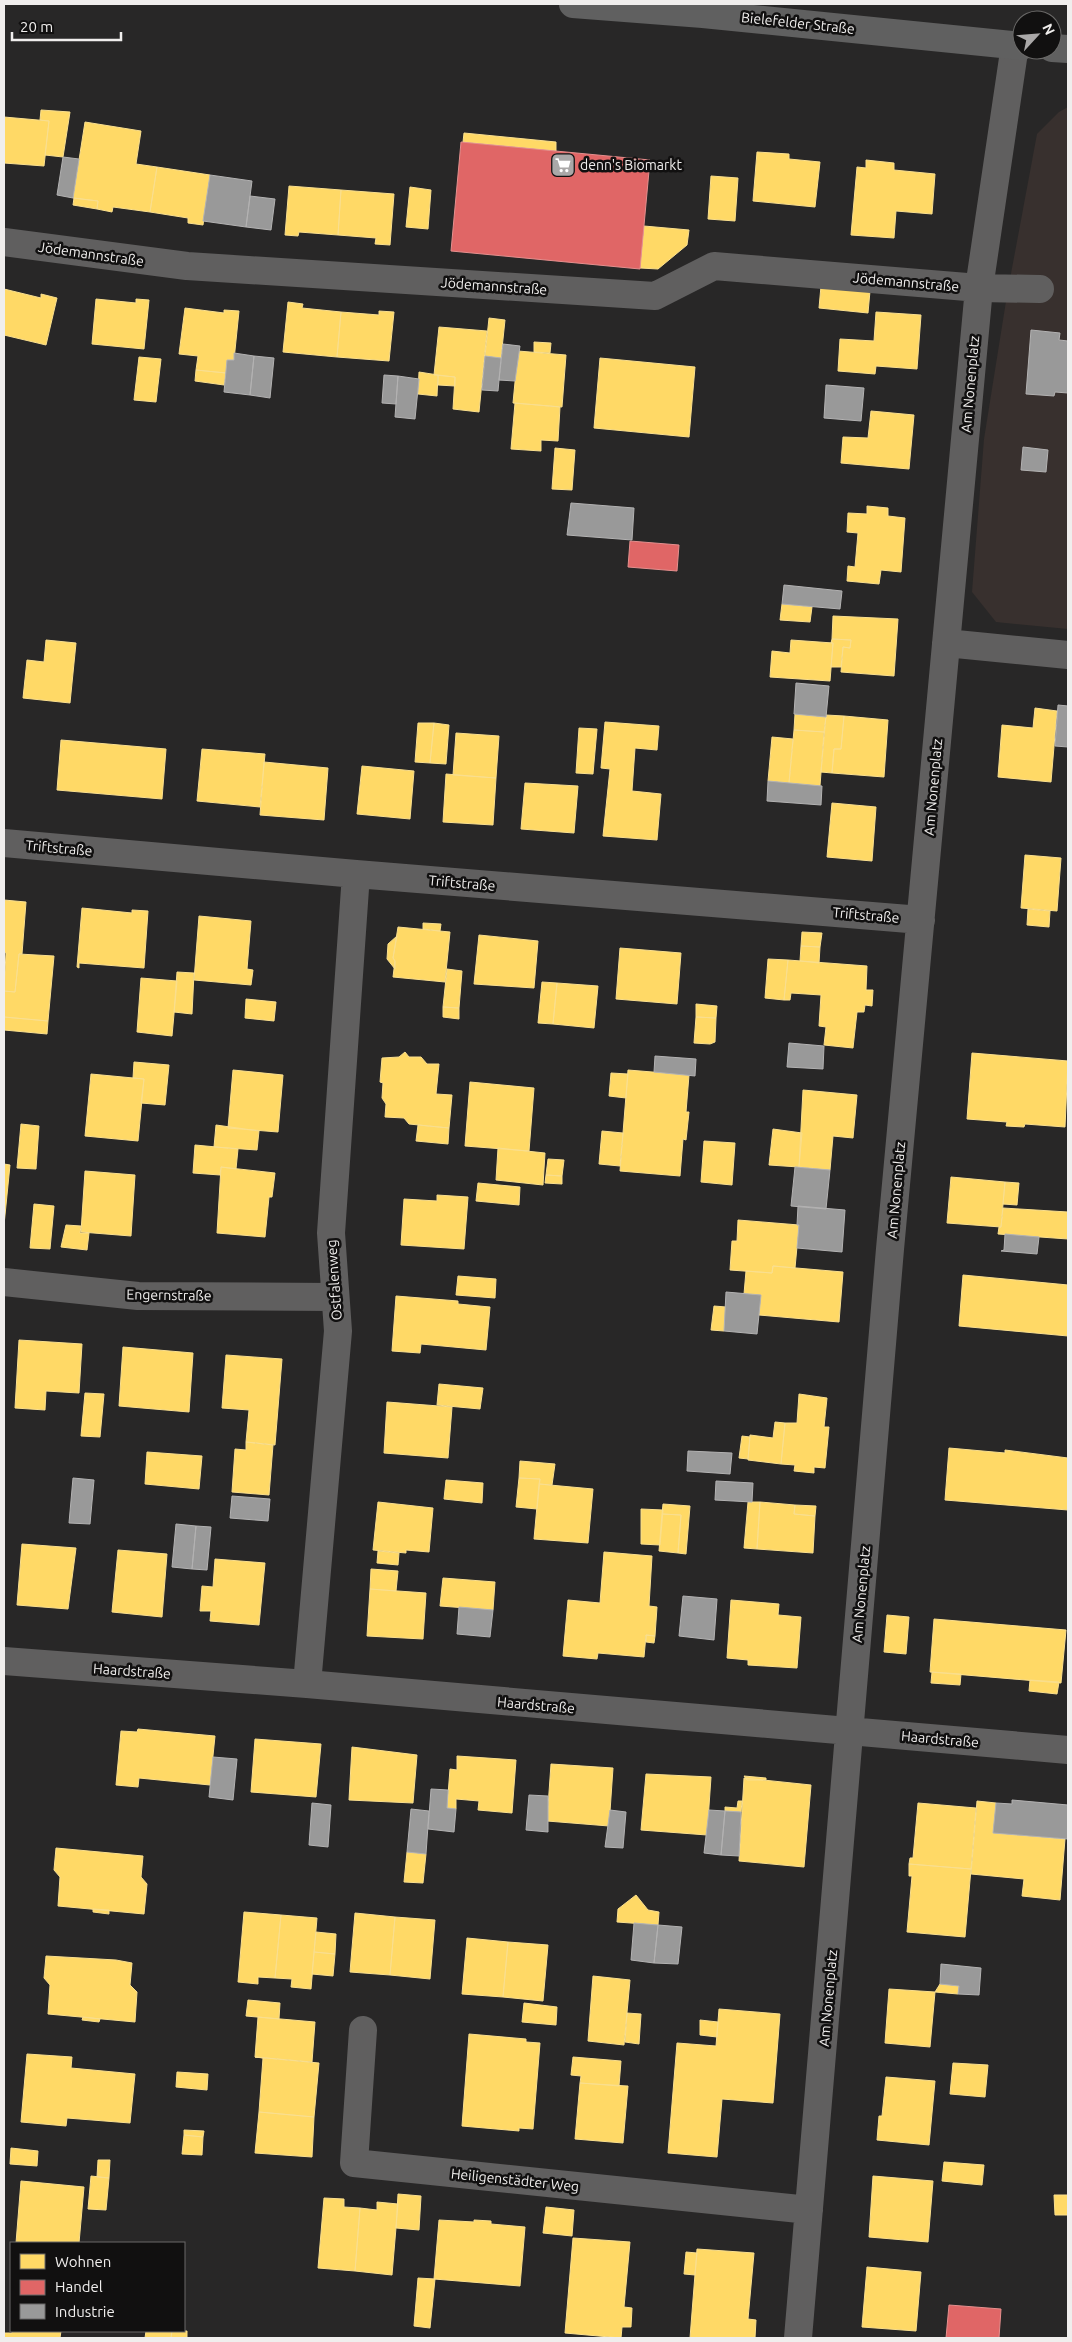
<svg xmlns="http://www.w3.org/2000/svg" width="1072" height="2342" viewBox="0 0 1072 2342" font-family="Ubuntu,sans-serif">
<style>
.built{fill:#38302e}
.homes{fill:#ffd966;stroke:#fadf8e}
.shops{fill:#e06666;stroke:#e58f8e}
.industry{fill:#999;stroke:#b3b2b2}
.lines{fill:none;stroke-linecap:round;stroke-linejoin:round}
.minor{stroke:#605f5f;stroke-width:28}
.major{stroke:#606060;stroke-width:28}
.labels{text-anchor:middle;stroke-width:5;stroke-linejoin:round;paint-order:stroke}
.street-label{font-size:14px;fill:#f0eeed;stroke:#111010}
.poi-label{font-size:14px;fill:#f0eeed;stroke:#111010;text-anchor:start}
</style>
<rect width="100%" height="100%" fill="#282727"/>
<path class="built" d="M1068,107v522l-72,-7 -24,-30 12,-153 23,-144 30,-161 22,-22z"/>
<path class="homes" d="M41,110l29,2 -7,45 -18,-2 4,-34 -9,-1z
M4,117l45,4 -5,45 -40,-3z
M85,122l56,9 -5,33 21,3 -7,45 -37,-5 -1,5 -15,-3 1,-8 -25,-3z
M464,133l92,9v9l-93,-9z
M757,152l32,2v5l31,3 -5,45 -62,-6z
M866,160l28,3v7l41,4 -3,40 -36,-3 -2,27 -43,-3 6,-68 9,1z
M157,167l53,8 -7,50 -15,-2v-5l-38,-6z
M711,176l27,2 -3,43 -27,-2z
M289,186l52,4 -3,45 -39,-3 -1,4 -13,-1z
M410,187l21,3 -3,39 -22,-2z
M341,190l53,4 -4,51 -15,-1 1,-6 -38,-3z
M74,198l24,3 -1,8 -24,-4z
M644,226l45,4 -2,15 -29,24 -18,-1z
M821,286l49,5 -2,22 -49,-5z
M4,289l37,9v-4l16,4 -11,47 -42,-10z
M96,299l40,4v-4l13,1 -5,49 -52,-5z
M288,302l15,2 -1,4 39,4 -4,45 -54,-5z
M185,308l39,5v-3l15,1 -5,49h-7l-1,13 -30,-3 2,-14 -19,-2z
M379,311l15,1 -5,49 -52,-4 4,-45 38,3z
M876,312l45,3 -4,54 -41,-3 -1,8 -37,-3 2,-32 34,2z
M489,318l16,2 -4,38 -16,-2z
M439,327l48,4 -8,81 -26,-3 2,-32 -21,-2z
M534,342l17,1 -1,10 -16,-1z
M518,351l48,4 -4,52 -49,-4z
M139,357l22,2 -5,43 -22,-2z
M600,358l95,9 -6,70 -95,-9z
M196,370l30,3 -2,12 -29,-4z
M419,372l19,3 -1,21 -19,-2z
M438,375l17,2v9l-17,-1z
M515,403l45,4 -2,34 -17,-1v11l-30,-2z
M871,411l43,4 -5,54 -68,-6 2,-26 25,1z
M555,448l20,2 -3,40 -20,-1z
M867,506l21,2v8l17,2 -4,54 -20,-2 -2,14 -32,-3 1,-15 7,1 3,-34 -11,-1 1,-19 19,1z
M782,604l30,3 -2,15 -30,-2z
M833,616l65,3 -4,57 -53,-4 2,-25 7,1 1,-8 -19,-1z
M832,639l19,1 -1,8 -7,-1 -2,20h-10l2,-24h-2z
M46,640l30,3 -6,60 -47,-5 4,-38 17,2z
M791,640l42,3 -3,38 -60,-4 2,-26 18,2z
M1035,708l22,3 -6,71 -53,-5 4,-52 31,3z
M795,714l31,3 -2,15 -30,-2z
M826,715l18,1 -3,33h-7l-2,24 -11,-1z
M844,716l44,4 -4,57 -52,-4 2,-24h7z
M605,722l54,4 -2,24 -22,-2 -3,43 29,3 -4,46 -54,-4 7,-67 -9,-1z
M418,723h16l-4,40 -15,-1z
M434,723l15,2 -3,39 -16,-1z
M579,728l18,1 -4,45 -17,-1z
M794,730l30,2 -4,54 -31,-3z
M456,733l43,3 -3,42 -43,-3z
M772,737l21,2 -4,44 -21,-2z
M61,740l105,9 -4,50 -105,-9z
M202,749l63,5 -5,53 -63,-6z
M264,762l64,6 -4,52 -64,-5z
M362,766l52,5 -4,48 -53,-5z
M446,774l50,4 -3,47 -50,-3z
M525,783l53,3 -4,47 -53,-4z
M832,803l44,4 -4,54 -45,-4z
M1025,855l36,3 -4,53 -36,-3z
M4,900l22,2 -4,52h-3l-4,38 -11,-1 2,-38 -2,-1z
M82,908l50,5v-3l16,1 -4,57 -65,-5v5l-2,-1z
M1028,909l22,2 -1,16 -22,-2z
M199,916l52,5 -4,48 6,1 -2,15 -57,-5z
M423,923l18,1 -1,7 -17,-2z
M398,927l52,5 -5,50 -52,-5 2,-16 -2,-3z
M802,932l20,1 -2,14 -19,-1z
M479,935l59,6 -4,47 -60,-4z
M397,936l-4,22 2,3v8l-8,-10 1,-15z
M801,946l19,1 -1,16 -19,-2z
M620,948l61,5 -4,51 -61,-5z
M19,954l35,2 -6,65 -44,-4v-26l11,1z
M768,959l20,1 -4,40 -19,-2z
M788,960l79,6 -1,24h7l-1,16 -7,-1 -1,7h-7l-4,36 -29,-3 2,-18 -7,-1 2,-31 -30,-2 -1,7h-6z
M447,969l15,2 -3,37 -16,-1z
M177,972l17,1 -2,41 -18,-2z
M141,978l36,3 -5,55 -35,-4z
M542,982l15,1 -4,41 -15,-1z
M557,983l41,3 -4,42 -41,-4z
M246,999l30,3 -2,19 -29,-3z
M696,1004l21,2 -1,12 -20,-1z
M443,1007l16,1v11l-16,-2z
M4,1017l44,4 -1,13 -43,-4z
M696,1017l20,1 -1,24 -5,2 -16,-1z
M405,1052l4,5h12l6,7h12l-3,30 16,1 -3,33 -40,-4 -5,-6 -19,-1 1,-13 -4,-6 1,-15 -3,-1 2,-24 17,-1z
M972,1053l96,8 -3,66 -40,-3 -1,3 -18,-1 1,-4 -40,-3z
M134,1062l35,3 -4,40 -24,-2 3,-24 -11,-1z
M233,1070l50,5 -5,57 -50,-4z
M628,1070l61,5 -3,37h3l-3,28 -3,-1 -3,37 -60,-5z
M611,1073l17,1 -2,24 -17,-2z
M91,1074l53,5 -6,62 -53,-5z
M470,1082l64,6 -5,63 -64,-5z
M803,1090l54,5 -4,43 -20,-2 -3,34 -31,-3z
M21,1124l18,2 -3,43 -19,-1z
M216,1125l43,6 -2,19 -43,-3z
M418,1125l31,3 -1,16 -32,-3z
M773,1129l29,4 -3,34 -30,-2z
M602,1131l21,2 -3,33 -21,-2z
M704,1141l31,2 -3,42 -31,-3z
M195,1145l43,4 -2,20 -15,-2 -1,8 -27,-2z
M498,1148l47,5 -2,32 -47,-5z
M548,1159l16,1 -2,16 -16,-1z
M4,1164l6,1 -6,60z
M221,1167l54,6 -3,24h-3l-4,40 -48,-4z
M85,1171l50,4 -4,61 -50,-4z
M546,1175l16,1v8l-17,-1z
M951,1177l54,5 -4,45 -54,-4z
M1005,1182l14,1 -2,22 -14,-1z
M478,1183l42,4 -1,18 -43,-4z
M437,1195l31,2 -4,52 -63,-4 3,-46 33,2z
M34,1204l20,2 -4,43 -20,-1z
M1003,1208l65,4v27l-70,-5 1,-7h2z
M738,1220l61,5 -4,43 -22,-2 -1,7 -42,-3 2,-29h5z
M66,1225l15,1 -1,7h9l-2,17 -26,-3z
M773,1266l70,6 -4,50 -80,-7 2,-20 -17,-1 2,-23 26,2z
M963,1275l105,10v51l-109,-10z
M458,1276l38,3 -1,19 -39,-3z
M396,1296l62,5v3l32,3 -4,43 -65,-6 -1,9 -28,-2z
M714,1306l12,1 -2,24 -13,-1z
M19,1340l63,4 -3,49 -33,-2 -1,19 -30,-2z
M123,1347l70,6 -4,59 -70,-6z
M226,1355l56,4 -7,86 -29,-3 3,-32 -27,-2z
M439,1384l44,4 -3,21 -43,-4z
M85,1393l19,1 -4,43 -19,-1z
M799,1394l28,4 -3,29h5l-4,41 -11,-1v6l-20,-2 1,-6 -14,-1 4,-41h12z
M387,1402l65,5 -4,51 -64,-5z
M775,1422l10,1 -4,41 -33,-4 2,-25 23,3z
M742,1436l8,1 -2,22 -9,-1z
M246,1442l27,3 -4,50 -37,-3 3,-43 11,1z
M949,1448l56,5v-3l63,8v52l-123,-10z
M147,1452l55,4 -3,33 -54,-5z
M520,1461l35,3 -3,21 -13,-1 1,-5 -21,-1z
M519,1478l21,1 -3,30 -21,-2z
M446,1480l37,3 -1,20 -38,-4z
M539,1484l54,5 -5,54 -54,-4z
M378,1502l55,6 -4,44 -23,-2v3l-33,-3z
M748,1502h12l-3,47 -13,-1z
M760,1502l35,3 -1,9 21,2 -2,37 -56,-4z
M663,1504l27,2 -4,48 -8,-1 3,-38 -19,-1z
M795,1505l21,1 -1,10 -21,-2z
M641,1509l22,1 -3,35 -19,-1z
M662,1514l19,1 -3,38 -19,-2z
M22,1544l54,4 -8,61 -51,-4z
M118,1550l49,4 -5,63 -50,-5z
M378,1551l21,2 -1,12 -21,-2z
M604,1552l48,4 -3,50 8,1 -2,29 -9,-1 -2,22 -46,-4 -1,6 -34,-3 5,-56 32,3z
M215,1559l50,4 -6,62 -49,-4 1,-10h-11l2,-25 11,1z
M371,1569l27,2 -2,20 -26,-2z
M443,1578l52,4 -2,28 -53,-4z
M370,1589l56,4 -3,46 -56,-3z
M731,1600l48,4 -1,11 23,2 -4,51 -49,-3v-5l-21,-2z
M887,1615l22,2 -3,37 -22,-2z
M934,1619l132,11 -5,53 -131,-11z
M646,1635l9,1 -1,7 -8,-1z
M932,1672l29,2 -1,11 -29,-2z
M1030,1680l29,2 -2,12 -28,-3z
M138,1729l77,7 -5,49 -71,-7 -1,9 -22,-2 5,-54 16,1z
M255,1739l66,5 -5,53 -65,-5z
M352,1747l65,8 -4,48 -64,-3z
M457,1756l59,4 -4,53 -34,-3 1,-9 -23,-2v10l-9,-1 3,-39 7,1z
M551,1764l62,4 -4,58 -62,-5z
M646,1774l65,3 -4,58 -66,-5z
M744,1776l22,2v2h-19z
M744,1778l67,7 -7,82 -65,-6z
M738,1801h4l-1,11 -16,-1v-4l12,1z
M977,1801l19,2 -3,30 72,6 -5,61 -38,-4 2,-17 -53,-5z
M918,1803l58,5 -5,61 -62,-5 1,-6h3z
M56,1848l87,8 -2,21 6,7 -3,30 -86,-8 2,-29 -6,-7z
M407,1852l19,2 -3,29 -19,-1z
M909,1864l62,5 -6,68 -58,-5 5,-56h-3z
M636,1895l12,15 11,2 -1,13 -41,-3 1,-13z
M93,1909l16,1v4l-16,-2z
M244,1912l37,3 -6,63 -17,-1v7l-20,-2z
M355,1913l40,4 -5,58 -40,-3z
M281,1915l36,3 -6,71 -20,-2 1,-8 -17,-1z
M395,1917l40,3 -5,59 -40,-4z
M316,1932l20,2 -1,20 -21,-2z
M467,1938l41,4 -5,55 -41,-3z
M508,1942l40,3 -5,56 -40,-4z
M314,1952l21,2 -2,22 -21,-2z
M46,1956l70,4 16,3 -2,22 7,7 -2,30 -87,-8 2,-29 -6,-7z
M593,1976l37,4 -6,65 -36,-4z
M940,1984l19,2 -1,8 -23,-2z
M889,1989l46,3 -5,55 -45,-4z
M248,2000l32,3 -1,16 -33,-3z
M524,2003l33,4 -1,18 -34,-3z
M719,2009l61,5 -7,89 -51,-4 -5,58 -49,-4 9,-110 39,3z
M627,2013l14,1 -2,30 -14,-2z
M83,2017l17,2 -1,3 -17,-2z
M258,2017l57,5 -3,40 -57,-5z
M700,2020l18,2 -1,15 -17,-2z
M469,2034l57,5v3l14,1 -7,86 -14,-1v3l-57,-5z
M27,2054l45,3 -1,11 64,6 -5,49 -63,-5 -1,8 -45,-4z
M255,2057l64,6 -5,54 -55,-5 4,-54z
M573,2057l48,4 -2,25 -39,-3 1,-7 -10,-1z
M953,2063l35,2 -3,32 -35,-3z
M177,2072l31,2 -1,16 -31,-3z
M886,2077l49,4 -6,64 -52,-5 2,-24h3z
M580,2083l48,3 -5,57 -48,-4z
M259,2112l55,5 -2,40 -57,-4z
M184,2130l20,1 -1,6 -19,-2z
M184,2135l19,2 -1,18 -20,-1z
M11,2148l27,3 -1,15 -27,-2z
M98,2160h12l-1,18 -12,-1z
M944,2162l40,3 -2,20 -40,-4z
M91,2176l18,2 -3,32 -18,-1z
M873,2176l60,5 -5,61 -59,-5z
M21,2181l63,6 -5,56h-63z
M398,2194l23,2 -2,34 -23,-2z
M1054,2195h14v20h-13z
M324,2198l20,1v8l16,1 -5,63 -37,-3z
M377,2202l21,2 -6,71 -37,-4 5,-63 17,2z
M546,2207l28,3 -2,26 -29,-3z
M439,2220l35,2v-2l17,1v3l34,3 -5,59 -86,-7z
M573,2238l57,4 -6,65 8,1 -1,19h-9l-1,11 -56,-5z
M697,2249l57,4 -6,66 8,1 -1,18h-65z
M686,2252l11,1 -2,22 -11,-1z
M867,2267l54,5 -5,59 -54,-4z
M418,2278l17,1 -5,49 -16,-2z
M12,2331h49l-1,7h-56v-5h8z
M146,2331h26l-1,7h-26z
M172,2331h15v7h-16z"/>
<path class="shops" d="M461,142l189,18 -10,109 -189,-18z
M630,541l49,4 -2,26 -49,-4z
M949,2305l52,4 -2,29h-53z"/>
<path class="industry" d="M63,157l16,2 -6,39 -16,-3z
M210,175l42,6 -6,46 -43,-6z
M250,196l25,3 -4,31 -25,-3z
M1031,330l29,3 -1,7 9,1v52l-13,-1 -1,4 -28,-2z
M503,344l17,2 -5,35 -16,-1z
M234,353l20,3 -4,39 -26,-3 3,-32h7z
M254,356l20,2 -4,40 -20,-3z
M485,356l16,2 -3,33 -16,-1z
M384,375l14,1 -2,28 -14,-1z
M398,376l21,3 -4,40 -20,-2z
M826,385l38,3 -3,33 -37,-3z
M1023,447l25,3 -2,22 -25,-2z
M571,503l63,5 -2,32 -65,-5z
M784,585l58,6 -2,18 -58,-5z
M796,683l33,3 -3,31 -32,-3z
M1058,705l10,1v41l-13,-1z
M768,781l54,5 -1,19 -54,-4z
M789,1043l35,3 -1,23 -36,-2z
M655,1056l41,3 -1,17 -41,-4z
M795,1167l35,3 -4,39 -35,-3z
M798,1206l47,4 -3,42 -45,-4 2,-23h-2z
M1005,1234l34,3 -2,17 -36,-3 3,-1z
M726,1292l35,3 -4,39 -33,-3z
M688,1451l44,2 -2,21 -43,-3z
M73,1478l21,2 -4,44 -21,-1z
M716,1481l37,2 -1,19 -37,-2z
M232,1496l38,3 -2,22 -38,-3z
M176,1524l20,2 -4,43 -20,-2z
M196,1526l15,1 -4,43 -15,-1z
M683,1596l34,3 -3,41 -35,-4z
M459,1607l34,3 -3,27 -33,-3z
M213,1757l24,2 -4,41 -24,-3z
M431,1789l17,1 -1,18 9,1 -2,23 -26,-3z
M529,1795l19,1v36l-22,-2z
M1012,1800l56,5v34l-75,-6 3,-30 16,1z
M312,1803l19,2 -3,42 -19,-2z
M411,1809l18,2 -3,43 -19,-2z
M610,1810l16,2 -3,36 -18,-1z
M709,1810l16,1 -4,44 -17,-2z
M725,1811l16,1 -2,44 -18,-1z
M634,1923l24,2 -4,38 -23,-3z
M658,1925l24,2 -4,37 -24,-1z
M941,1964l40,4 -2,27 -21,-1 1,-8 -19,-2z"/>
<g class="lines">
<path class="minor" d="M4,242l183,24 468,30 59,-30 265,22 61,1
M946,643l122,12
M4,843l352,31 565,46
M4,1282l134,14 196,1
M4,1661l303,23 761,66
M307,1684l31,-353 -7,-98 25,-359
M363,2030l-9,133 455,47
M798,2338l92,-1089 89,-961 36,-243"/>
<path class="major" d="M573,4l130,10 319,32
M1052,48l16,1"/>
</g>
<defs>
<g id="supermarket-square" transform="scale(1.25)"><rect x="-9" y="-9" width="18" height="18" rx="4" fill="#aaa8a8" stroke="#111010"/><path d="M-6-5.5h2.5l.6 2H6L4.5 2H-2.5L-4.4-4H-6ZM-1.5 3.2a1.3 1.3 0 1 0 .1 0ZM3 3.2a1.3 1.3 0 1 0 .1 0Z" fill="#fff"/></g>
</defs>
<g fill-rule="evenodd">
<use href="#supermarket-square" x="563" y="165"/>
</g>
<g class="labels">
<g class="street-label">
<text transform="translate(798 23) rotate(6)" y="5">Bielefelder Straße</text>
<text transform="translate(91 254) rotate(8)" y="5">Jödemannstraße</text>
<text transform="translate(906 282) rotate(5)" y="5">Jödemannstraße</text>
<text transform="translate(494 286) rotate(4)" y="5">Jödemannstraße</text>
<text transform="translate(970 384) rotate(-85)" y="5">Am Nonenplatz</text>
<text transform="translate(933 787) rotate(-85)" y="5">Am Nonenplatz</text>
<text transform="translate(59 848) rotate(5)" y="5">Triftstraße</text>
<text transform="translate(462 883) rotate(5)" y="5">Triftstraße</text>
<text transform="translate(866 915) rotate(5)" y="5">Triftstraße</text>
<text transform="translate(896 1190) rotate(-85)" y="5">Am Nonenplatz</text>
<text transform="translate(334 1280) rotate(-94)" y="5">Ostfalenweg</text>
<text transform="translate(169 1295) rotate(1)" y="5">Engernstraße</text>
<text transform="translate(861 1594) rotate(-85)" y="5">Am Nonenplatz</text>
<text transform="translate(132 1671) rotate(4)" y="5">Haardstraße</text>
<text transform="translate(536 1705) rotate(5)" y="5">Haardstraße</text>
<text transform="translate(940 1739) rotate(5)" y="5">Haardstraße</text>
<text transform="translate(828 1998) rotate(-85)" y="5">Am Nonenplatz</text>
<text transform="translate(515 2180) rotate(6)" y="5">Heiligenstädter Weg</text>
</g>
<g class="poi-label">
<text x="580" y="170">denn's Biomarkt</text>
</g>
</g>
<rect width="1072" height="2342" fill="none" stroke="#f0eeed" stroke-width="10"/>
<rect x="10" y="2242" width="175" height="90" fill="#111010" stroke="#6a6968"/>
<rect x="20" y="2254" width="25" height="15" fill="#ffd966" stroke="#6a6968"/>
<text x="55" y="2267" font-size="15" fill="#f0eeed">Wohnen</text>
<rect x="20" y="2280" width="25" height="15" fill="#e06666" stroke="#6a6968"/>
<text x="55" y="2292" font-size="15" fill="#f0eeed">Handel</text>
<rect x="20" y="2304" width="25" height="15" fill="#999999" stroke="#6a6968"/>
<text x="55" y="2317" font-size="15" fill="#f0eeed">Industrie</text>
<g transform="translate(1037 35) rotate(64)"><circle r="24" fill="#111010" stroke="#6a6968"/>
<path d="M0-4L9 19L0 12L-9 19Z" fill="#aaa8a8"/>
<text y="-8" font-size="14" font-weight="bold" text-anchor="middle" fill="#f0eeed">N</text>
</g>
<path d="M12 32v8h109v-8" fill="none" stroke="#f0eeed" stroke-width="2.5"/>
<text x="20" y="32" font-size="15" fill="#f0eeed" stroke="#111010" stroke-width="4" paint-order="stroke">20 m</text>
</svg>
